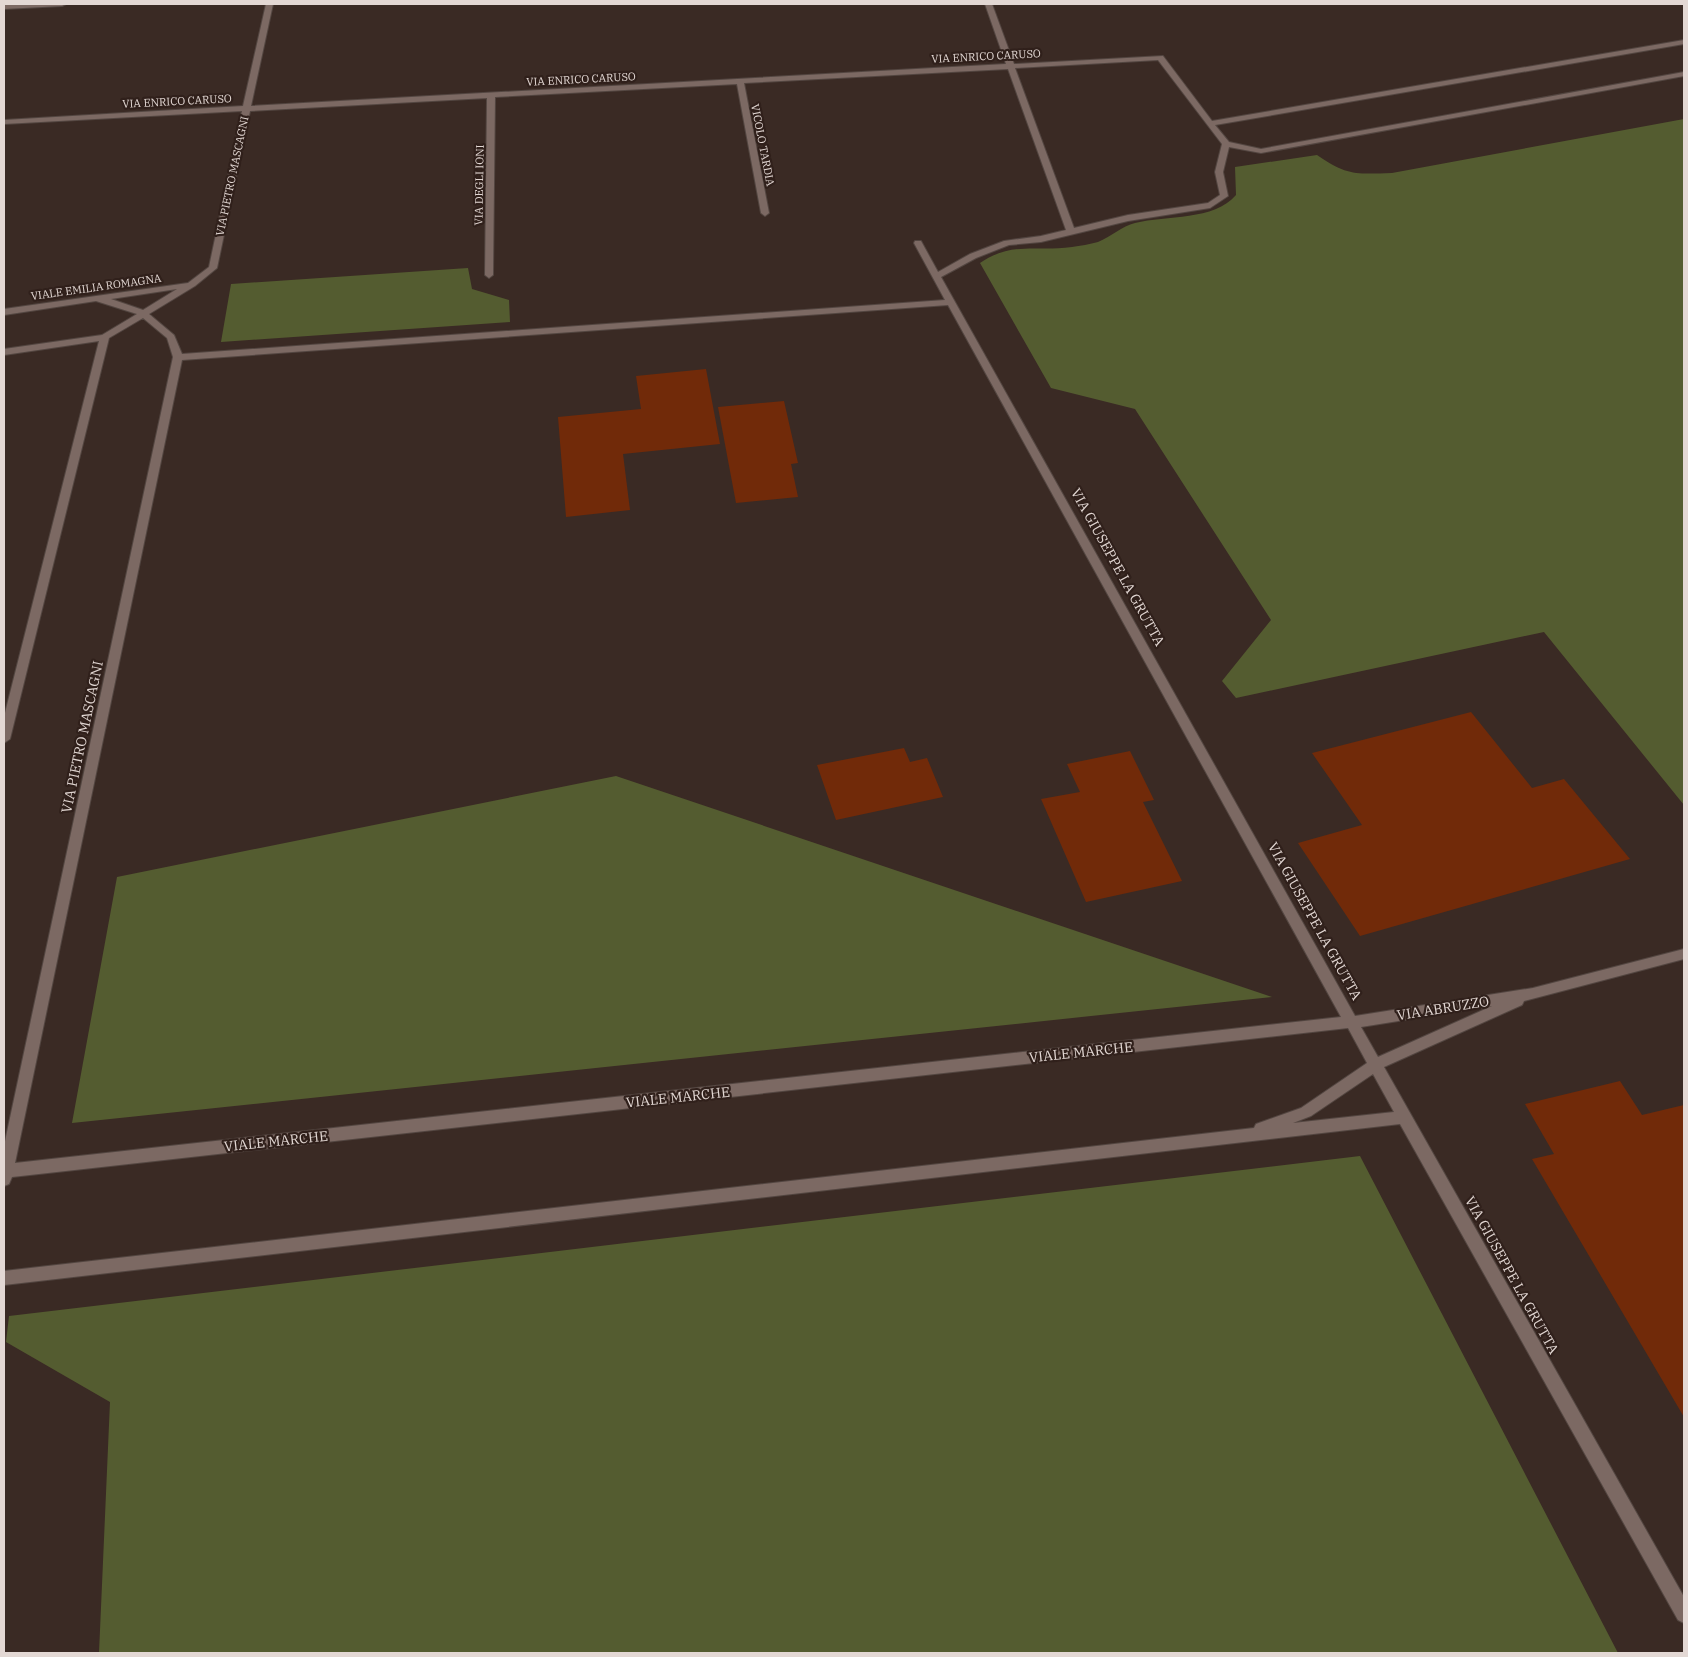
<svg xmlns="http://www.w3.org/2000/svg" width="1688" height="1657" viewBox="0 0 1688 1657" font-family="'IBM Plex Serif',serif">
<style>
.green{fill:#545c30}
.building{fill:#712a09}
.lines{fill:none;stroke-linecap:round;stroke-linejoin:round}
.minor-casing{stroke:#534641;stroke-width:2}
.minor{fill:#7c6963;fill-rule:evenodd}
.labels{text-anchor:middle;stroke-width:4.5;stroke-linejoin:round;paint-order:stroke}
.far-street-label{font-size:11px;fill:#e3d8d4;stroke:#30201b}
.street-label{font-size:14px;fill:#e3d8d4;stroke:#30201b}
</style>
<rect width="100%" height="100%" fill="#3a2a24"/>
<path class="green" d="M1684,119v686l-140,-173 -308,66 -14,-17 49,-61 -136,-211 -84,-21 -71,-125c32,-22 56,-11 92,-16 8,-1 18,-3 26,-5 13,-5 24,-16 37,-19 32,-8 79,-2 101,-28l-1,-28 82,-12c30,21 39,19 75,18z
M468,268l4,21 37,11 1,22 -289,20 10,-58z
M616,776l656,221 -1200,126 45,-246z
M1360,1156l258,497h-1519l11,-251 -104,-60 3,-26z"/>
<path class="building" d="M706,369l14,75 -97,10 7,56 -64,7 -8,-100 83,-8 -5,-33z
M784,401l14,62 -7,1 7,33 -62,6 -18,-96z
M1471,712l61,76 32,-9 66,80 -270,77 -62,-93 64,-18 -50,-72z
M904,748l6,14 17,-4 16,39 -107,23 -19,-55z
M1130,751l24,49 -11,2 39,79 -96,21 -45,-103 39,-7 -13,-28z
M1620,1081l22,34 42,-10v312l-152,-258 22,-5 -29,-50z"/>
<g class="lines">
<g class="minor-casing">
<path id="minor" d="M25,4h41l-4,2 -58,3v-4z
M266,4h7l-22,102 755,-42 -21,-60h7l22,60 149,-8 49,65 472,-81v4l-469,81 14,17 32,7 423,-77v4l-423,77 -32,-6 -6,25 5,24 -18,12 -82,13 -87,21 -32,3 -33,13 -35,19 414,739 178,-28 151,-39v10l-160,42 -2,4 -138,62 300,530v26l-6,-3 -278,-496 -1396,161v-14l1250,-143 2,-4 45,-16 66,-45 -19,-35 -1336,149 -3,7 -5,2v-40l169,-789 -6,-19 -24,-20 -34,20 -99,401 -6,4v-26l95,-376 -95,14v-6l98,-14 35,-21 -41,-13 -92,14v-6l184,-26 21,-16 33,-156 -238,13v-4l239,-14zM1158,60l64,84 -7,28 5,23 -12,8 -80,12 -54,13 -59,-160zM1008,69l58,161 -25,6 -37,5 -34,13 -32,18 -17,-31h-6l-1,2 31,57 -763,54 -8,-19 -25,-21 46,-28 22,-18 33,-157 237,-13 -2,177 4,3 4,-3 2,-178 242,-13 24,129 4,3 4,-3 -25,-130zM177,289l-34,21 -32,-11zM948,305l393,712 -1326,146 167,-803zM1492,1006l-114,51 -17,-30zM1373,1074l21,38 -101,11 18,-7z"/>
</g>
<use href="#minor" class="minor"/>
</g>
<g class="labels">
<g class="far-street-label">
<text transform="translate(986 56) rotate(-3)" y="4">VIA ENRICO CARUSO</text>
<text transform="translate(581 79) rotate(-3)" y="4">VIA ENRICO CARUSO</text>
<text transform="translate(177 101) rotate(-3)" y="4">VIA ENRICO CARUSO</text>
<text transform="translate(763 145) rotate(79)" y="4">VICOLO TARDIA</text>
<text transform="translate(232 176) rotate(-78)" y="4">VIA PIETRO MASCAGNI</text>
<text transform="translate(479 185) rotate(-89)" y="4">VIA DEGLI IONI</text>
<text transform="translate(96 287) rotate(-8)" y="4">VIALE EMILIA ROMAGNA</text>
</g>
<g class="street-label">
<text transform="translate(1118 567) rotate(61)" y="5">VIA GIUSEPPE LA GRUTTA</text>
<text transform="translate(82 737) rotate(-78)" y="5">VIA PIETRO MASCAGNI</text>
<text transform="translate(1315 921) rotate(61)" y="5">VIA GIUSEPPE LA GRUTTA</text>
<text transform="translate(1443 1008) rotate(-9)" y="5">VIA ABRUZZO</text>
<text transform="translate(1081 1052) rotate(-6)" y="5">VIALE MARCHE</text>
<text transform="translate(678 1097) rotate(-6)" y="5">VIALE MARCHE</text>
<text transform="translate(276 1141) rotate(-6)" y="5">VIALE MARCHE</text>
<text transform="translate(1512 1275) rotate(61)" y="5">VIA GIUSEPPE LA GRUTTA</text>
</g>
</g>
<rect width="1688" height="1657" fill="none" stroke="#e3d8d4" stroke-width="10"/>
</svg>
